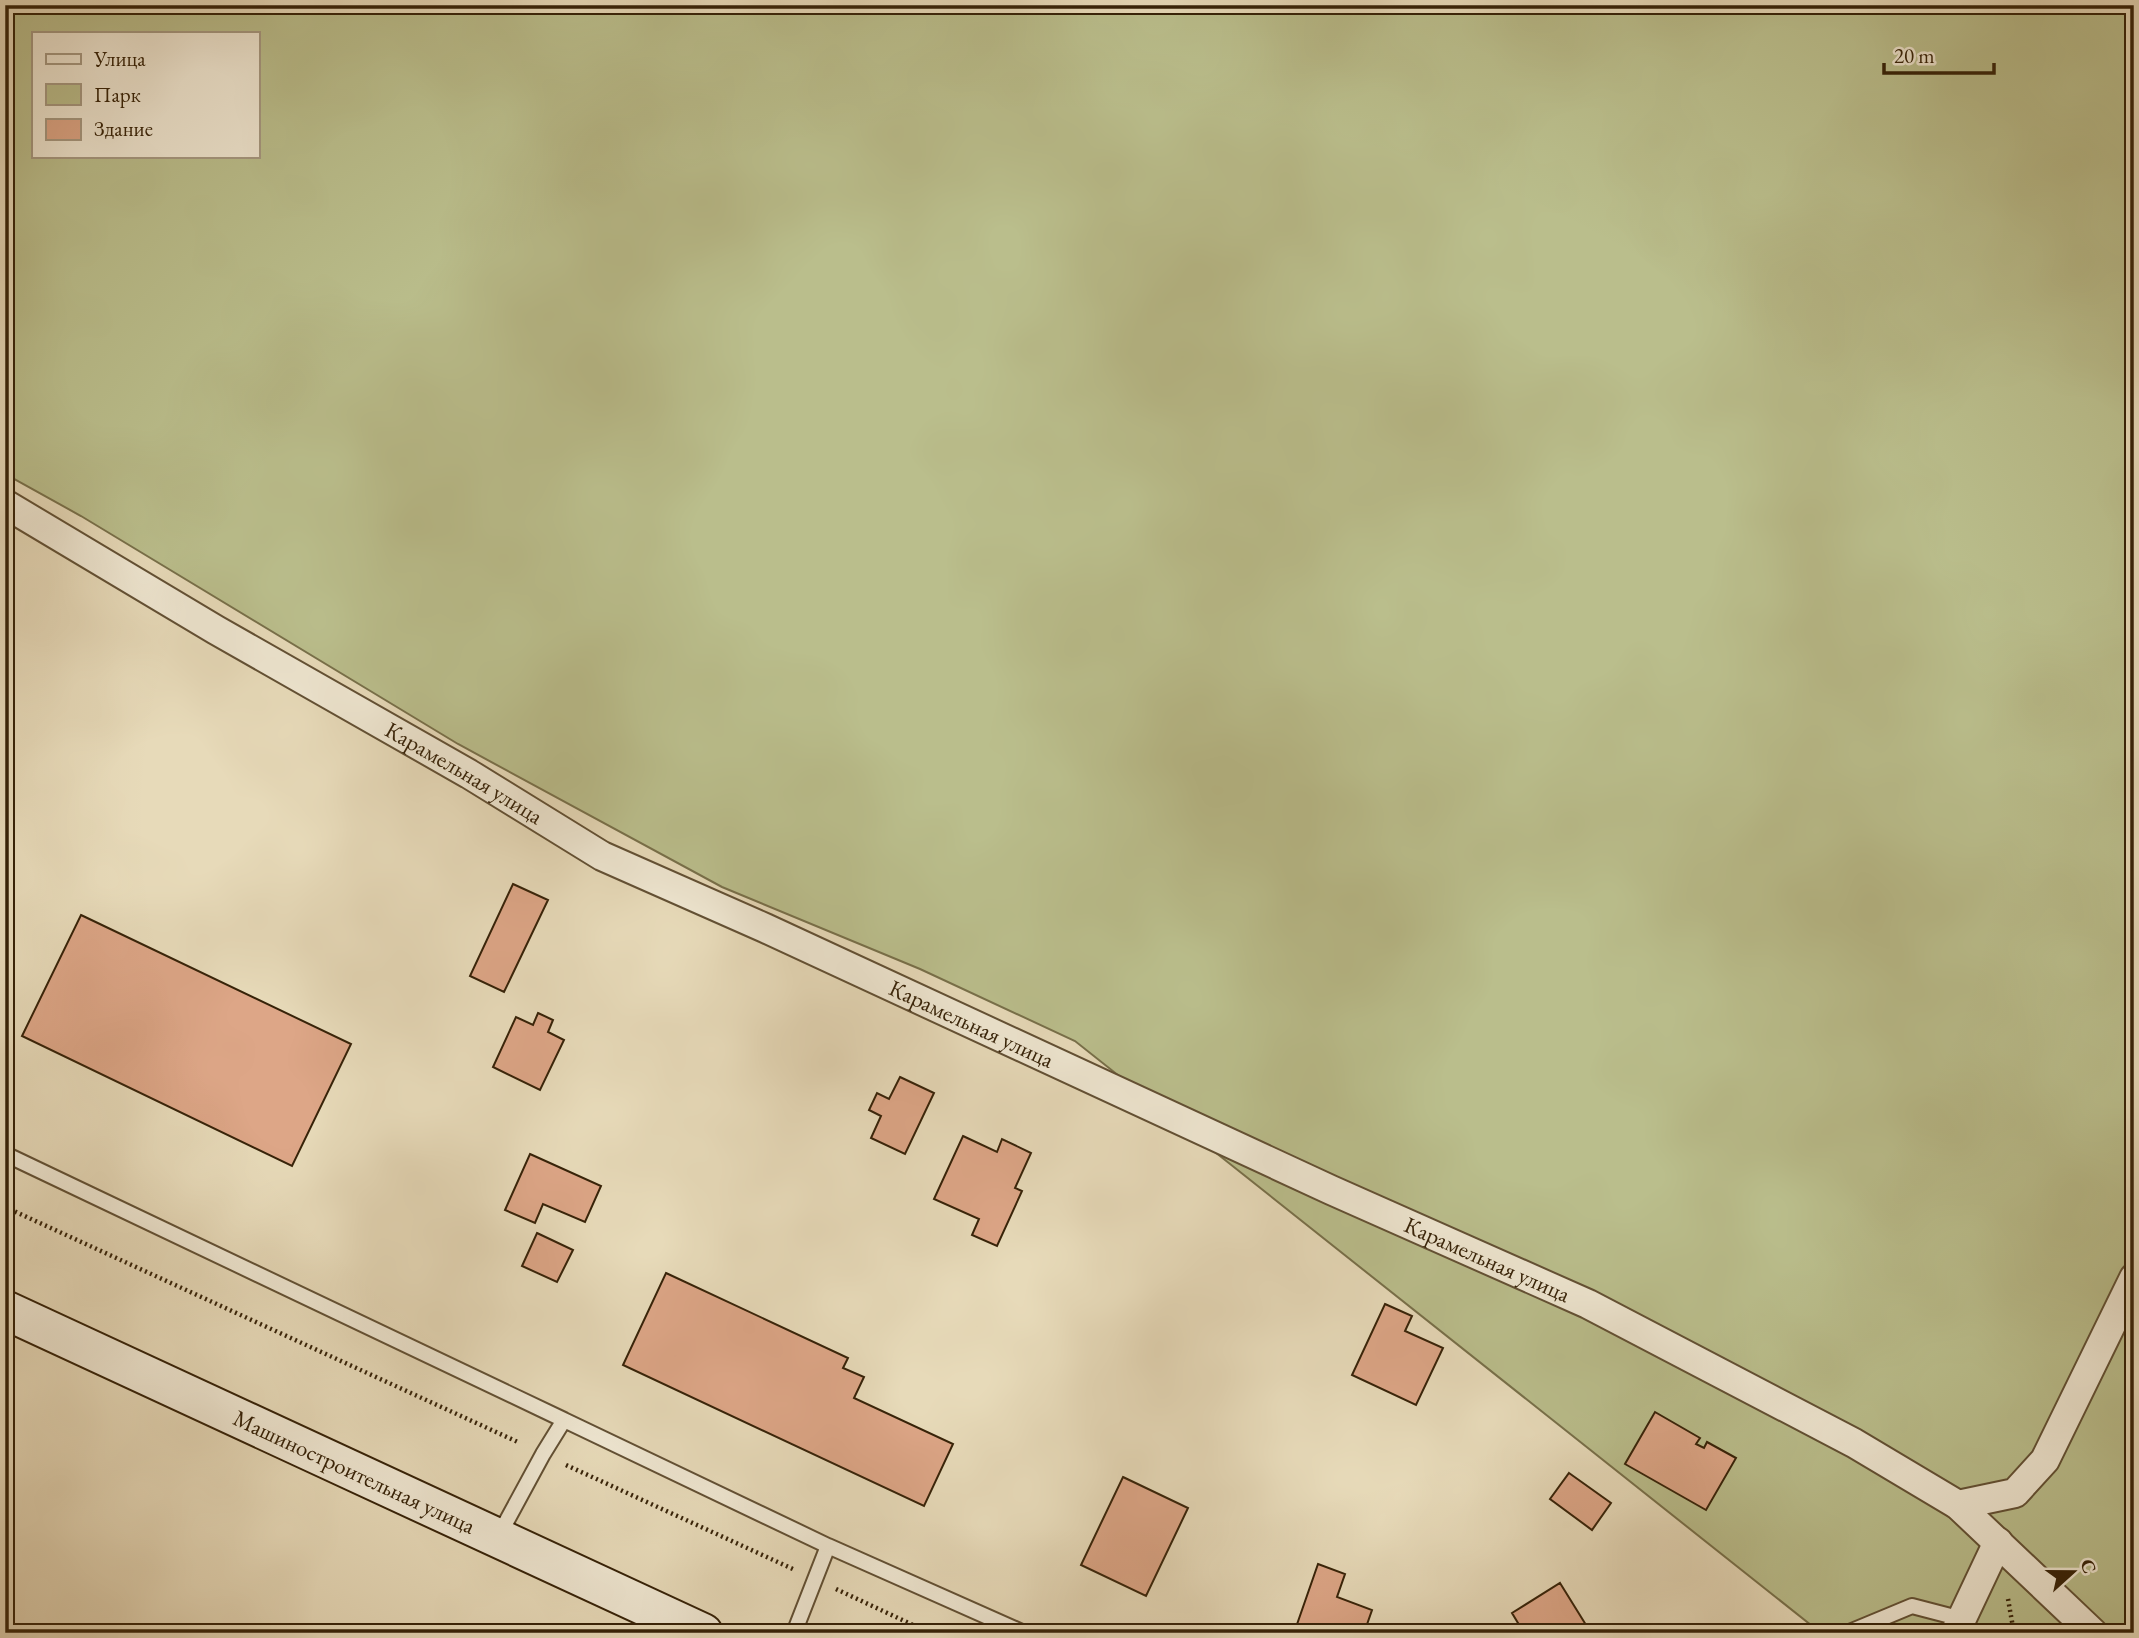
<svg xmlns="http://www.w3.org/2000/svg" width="2139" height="1638" viewBox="0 0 2139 1638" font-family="'EB Garamond',serif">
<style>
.green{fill:#babe8c;stroke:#78704a;stroke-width:2;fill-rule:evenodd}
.building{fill:#dda687;stroke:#362208;stroke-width:2}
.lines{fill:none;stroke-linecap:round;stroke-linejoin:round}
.lane-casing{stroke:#625034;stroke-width:18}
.street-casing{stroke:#625034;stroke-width:32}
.secondary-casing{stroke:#362208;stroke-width:42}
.path{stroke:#362208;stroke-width:4.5;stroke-dasharray:2 3.5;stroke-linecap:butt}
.lane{stroke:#efe7d2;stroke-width:14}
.street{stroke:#efe7d2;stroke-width:28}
.secondary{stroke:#efe7d2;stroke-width:38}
.labels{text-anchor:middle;stroke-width:5;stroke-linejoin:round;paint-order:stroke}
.street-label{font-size:23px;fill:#362208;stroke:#efe7d2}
</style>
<rect width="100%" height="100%" fill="#e7dab9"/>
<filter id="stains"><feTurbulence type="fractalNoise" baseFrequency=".00286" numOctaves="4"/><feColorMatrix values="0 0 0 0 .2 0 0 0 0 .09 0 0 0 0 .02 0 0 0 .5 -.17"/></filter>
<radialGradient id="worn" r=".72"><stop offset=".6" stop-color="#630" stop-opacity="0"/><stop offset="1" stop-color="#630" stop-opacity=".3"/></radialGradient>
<path class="green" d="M5,5h2129v1628h-313l-746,-592 -155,-72 -198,-82 -264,-143 -377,-228 -76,-42zM33,33h224v123h-224z"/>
<path class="building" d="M513,884l35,16 -44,92 -34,-16z
M81,915l270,129 -59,122 -270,-130z
M538,1013l15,7 -5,12 16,8 -24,50 -47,-23 23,-50 17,8z
M900,1077l34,16 -29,61 -34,-16 10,-22 -12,-6 8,-17 12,6z
M963,1136l34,16 5,-13 29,14 -16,35 7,3 -25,55 -25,-11 7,-16 -45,-20z
M530,1154l71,32 -16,36 -42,-18 -8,19 -30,-13z
M537,1233l36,17 -16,32 -35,-16z
M666,1273l182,85 -5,10 21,9 -10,21 99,46 -29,62 -301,-141z
M1385,1304l27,12 -7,15 38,17 -27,57 -64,-30z
M1655,1412l45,26 -4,6 8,4 3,-6 29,16 -30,52 -81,-46z
M1569,1473l42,30 -19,27 -42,-31z
M1123,1477l65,31 -42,88 -65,-31z
M1318,1564l27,10 -8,23 35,13 -8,23h-70z
M1560,1583l31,50h-67l-12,-20z
M1407,1624l53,7 -1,2h-54z"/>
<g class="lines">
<g class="lane-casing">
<path id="lane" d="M5,1154l559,266
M498,1537l45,-83 21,-34 264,126 -34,87
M828,1546l196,87
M1847,1633l65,-27 50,13"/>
</g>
<g class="street-casing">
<g id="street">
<path id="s1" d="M5,504l211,126 253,144 133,82 163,72 566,262 257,114 266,139 104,62 135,128"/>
<path d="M1958,1505l57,-12 30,-33 89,-182"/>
<path d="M1955,1633l43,-91"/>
</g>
</g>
<g class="secondary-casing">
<g id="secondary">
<path id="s2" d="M5,1310l698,323"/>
</g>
</g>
<path class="path" d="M5,1207l515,236
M566,1465l227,104
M836,1589l94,44
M2008,1599l6,34"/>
<use href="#lane" class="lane"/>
<use href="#street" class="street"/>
<use href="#secondary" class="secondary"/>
</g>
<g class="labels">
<g class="street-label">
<text dy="8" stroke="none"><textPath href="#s1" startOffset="532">Карамельная улица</textPath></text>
<text dy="8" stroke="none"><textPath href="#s1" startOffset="1099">Карамельная улица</textPath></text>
<text dy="8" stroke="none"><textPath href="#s1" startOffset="1666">Карамельная улица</textPath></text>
<text dy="8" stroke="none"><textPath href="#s2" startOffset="385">Машиностроительная улица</textPath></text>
</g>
</g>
<rect width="2139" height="1638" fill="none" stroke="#e7dab9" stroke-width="28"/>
<rect x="7" y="7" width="2125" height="1624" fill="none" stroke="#362208" stroke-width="3.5"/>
<rect x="14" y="14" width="2111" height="1610" fill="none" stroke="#362208" stroke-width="2"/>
<rect x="32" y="32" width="228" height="126" fill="#efe7d2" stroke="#a59881" stroke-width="2"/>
<rect x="46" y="54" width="35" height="10" fill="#efe7d2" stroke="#a59881" stroke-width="2"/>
<text x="94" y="66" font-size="21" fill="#362208">Улица</text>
<rect x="46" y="84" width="35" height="21" fill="#babe8c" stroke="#a59881" stroke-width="2"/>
<text x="94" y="102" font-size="21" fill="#362208">Парк</text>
<rect x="46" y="119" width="35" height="21" fill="#dda687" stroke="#a59881" stroke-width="2"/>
<text x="94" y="136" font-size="21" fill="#362208">Здание</text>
<g transform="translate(2073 1572) rotate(69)" stroke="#efe7d2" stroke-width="5" paint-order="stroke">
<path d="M0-5L12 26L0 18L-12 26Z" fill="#362208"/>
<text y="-10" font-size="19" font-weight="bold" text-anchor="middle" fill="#362208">С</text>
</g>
<path d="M1884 63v10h110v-10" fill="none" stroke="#362208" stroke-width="3.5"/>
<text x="1894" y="63" font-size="21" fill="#362208" stroke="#efe7d2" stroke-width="5" paint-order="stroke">20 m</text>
<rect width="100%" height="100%" filter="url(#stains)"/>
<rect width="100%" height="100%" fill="url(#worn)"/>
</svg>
